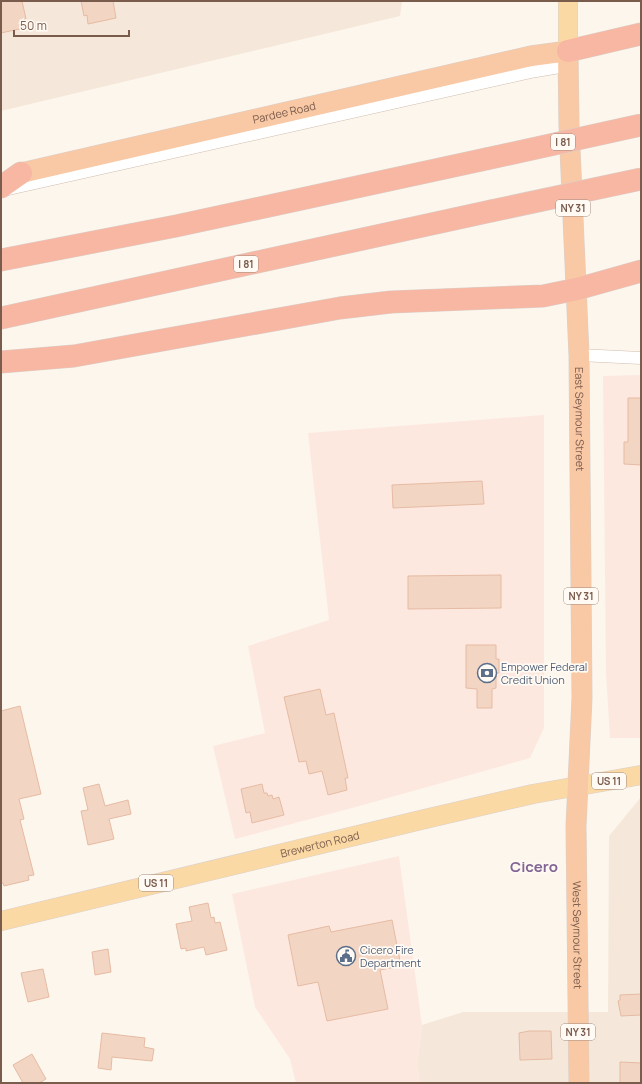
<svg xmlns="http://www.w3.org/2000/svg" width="642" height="1084" viewBox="0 0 642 1084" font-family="Manrope,sans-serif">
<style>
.residential{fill:#f5e8da}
.commercial{fill:#fde8e0}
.building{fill:#f3d5c3;stroke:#e6bba3}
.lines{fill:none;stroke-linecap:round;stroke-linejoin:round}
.minor-casing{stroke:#d1beb0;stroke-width:13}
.tertiary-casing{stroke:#d1beb0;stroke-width:16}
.primary-casing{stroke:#dad1cd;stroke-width:20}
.trunk-casing{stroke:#dad1cd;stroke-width:21}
.motorway-casing{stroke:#dad1cd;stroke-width:23}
.minor{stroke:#fff;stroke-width:12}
.tertiary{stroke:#fff;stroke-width:15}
.primary{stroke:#fbd9a5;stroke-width:19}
.trunk{stroke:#f9c8a4;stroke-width:20}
.motorway{stroke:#f7b7a3;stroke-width:22}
.motorway-bridge-casing{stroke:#dad1cd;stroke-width:23;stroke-linecap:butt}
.motorway-bridge{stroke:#f7b7a3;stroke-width:22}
.labels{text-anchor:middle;stroke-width:3.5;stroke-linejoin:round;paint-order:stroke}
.shield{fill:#fffaf3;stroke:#a28b7f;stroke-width:1}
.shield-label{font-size:10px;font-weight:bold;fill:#7a5c4d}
.street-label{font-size:11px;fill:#7a5c4d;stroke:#fffaf3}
.service-label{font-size:11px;fill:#4e5e75;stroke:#fffaf3;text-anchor:start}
.district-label{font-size:15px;font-weight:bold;fill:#846695;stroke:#fffaf3}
</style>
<rect width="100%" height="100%" fill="#fdf6ec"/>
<path class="residential" d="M1,1h401l-2,15 -399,95z
M641,797v286h-221l-3,-17 5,-41 41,-13h145l1,-176z"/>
<path class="commercial" d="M641,375v363h-31l-4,-65 -3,-297z
M544,415v313l-14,30 -167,47 -128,34 -22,-93 52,-13 -17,-87 81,-26 -21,-187z
M399,856l23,169 -5,41 3,17h-124l-6,-24 -35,-52 -23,-113z"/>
<path class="building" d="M1,1h21l4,18 -4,1 2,8 -23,5z
M81,1h32l3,17 -28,6 -1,-9 -3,1z
M628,398h13v67l-17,-1v-22h4z
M482,481l2,23 -91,4 -1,-23z
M501,575v33l-93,1v-33z
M466,645h30v14h3v14h-3v15l-4,1v19h-15v-19l-11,-1z
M320,689l6,26 8,-2 14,65h-3l2,12 -19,5 -6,-24 -13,3 -3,-13 -7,1 -15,-65z
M20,706l21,88 -22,5 5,20 -4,1 14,55 -6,1 1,4 -25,6 -1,-3h-2v-172z
M99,784l6,22 23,-6 3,14 -22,5 5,20 -26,6 -7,-34 7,-1 -5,-22z
M262,784l2,9h3l1,3 4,-1 1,4 6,-2 5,18 -32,8 -2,-11 -4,1 -5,-24z
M208,903l3,15 3,-1 1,6 5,-1 7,28 -21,5 -2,-8 -18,4v-3l-5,1 -5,-25 16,-3 -3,-14z
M392,920l9,46 -21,4 8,39 -61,12 -9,-39 -20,4 -10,-51 41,-9 2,6z
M108,949l3,23 -16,3 -3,-23z
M43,969l6,28 -21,5 -7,-29z
M641,994v21l-20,1 -3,-15 2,-1v-5z
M529,1031h22l1,28 -32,1 -1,-27z
M102,1033l43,5 -1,9 10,2 -2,12 -40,-4 -1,13 -13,-2z
M32,1054l14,25 -7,4h-16l-10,-18z
M620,1062l21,1v20h-21z"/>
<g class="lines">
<g class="minor-casing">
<path id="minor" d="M579,355l62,3"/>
</g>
<g class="tertiary-casing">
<path id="tertiary" d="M6,188l527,-118 35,-6"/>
</g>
<g class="primary-casing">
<g id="primary">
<path d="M568,1v50"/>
<path id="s1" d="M1,921l424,-102 108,-25 108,-19"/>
</g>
</g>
<g class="trunk-casing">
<g id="trunk">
<path id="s2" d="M21,173l510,-117 37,-5 1,75 10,229 3,343 -6,128 3,257"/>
</g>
</g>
<g class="motorway-casing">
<path id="motorway" d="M568,51l73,-17
M1,187l20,-14
M1,260l175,-34 310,-67
M1,318l490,-107
M1,362l73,-6 266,-48 51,-6 152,-6 34,-7 64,-18"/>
</g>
<use href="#minor" class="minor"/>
<use href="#tertiary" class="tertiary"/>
<use href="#primary" class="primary"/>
<use href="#trunk" class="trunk"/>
<use href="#motorway" class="motorway"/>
<g class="motorway-bridge-casing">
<path id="motorway-bridge" d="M486,159l155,-34
M491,211l150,-32"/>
</g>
<use href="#motorway-bridge" class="motorway-bridge"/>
</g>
<defs>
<g id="bank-ring" transform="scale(1)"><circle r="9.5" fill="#fffaf3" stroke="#5c6f8a" stroke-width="1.5"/><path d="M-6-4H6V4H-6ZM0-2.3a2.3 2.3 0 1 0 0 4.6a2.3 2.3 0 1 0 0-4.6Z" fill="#5c6f8a"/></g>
<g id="civic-ring" transform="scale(1)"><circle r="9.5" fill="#fffaf3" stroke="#5c6f8a" stroke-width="1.5"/><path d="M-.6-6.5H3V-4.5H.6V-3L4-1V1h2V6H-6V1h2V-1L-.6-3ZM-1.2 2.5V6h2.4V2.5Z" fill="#5c6f8a"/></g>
</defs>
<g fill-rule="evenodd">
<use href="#bank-ring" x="487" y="673"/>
<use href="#civic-ring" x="346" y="956"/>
</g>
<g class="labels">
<g class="shield">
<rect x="551" y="134" width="24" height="16" rx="3"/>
<rect x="556" y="200" width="34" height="16" rx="3"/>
<rect x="234" y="256" width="24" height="16" rx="3"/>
<rect x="564" y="588" width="34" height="16" rx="3"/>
<rect x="592" y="773" width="34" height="16" rx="3"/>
<rect x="139" y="875" width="34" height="16" rx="3"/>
<rect x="561" y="1024" width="34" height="16" rx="3"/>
</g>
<g class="shield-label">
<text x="563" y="146">I 81</text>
<text x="573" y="212">NY 31</text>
<text x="246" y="268">I 81</text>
<text x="581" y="600">NY 31</text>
<text x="609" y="785">US 11</text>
<text x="156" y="887">US 11</text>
<text x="578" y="1036">NY 31</text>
</g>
<g class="street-label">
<text dy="4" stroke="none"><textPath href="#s2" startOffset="270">Pardee Road</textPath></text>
<text dy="4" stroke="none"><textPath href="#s2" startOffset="929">East Seymour Street</textPath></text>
<text dy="4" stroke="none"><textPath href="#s1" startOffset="328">Brewerton Road</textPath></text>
<text dy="4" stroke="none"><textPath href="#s2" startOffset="1445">West Seymour Street</textPath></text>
</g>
<g class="service-label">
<text x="501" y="671">Empower Federal<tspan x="501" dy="13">Credit Union</tspan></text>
<text x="360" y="954">Cicero Fire<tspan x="360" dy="13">Department</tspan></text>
</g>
<g class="district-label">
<text x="534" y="872">Cicero</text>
</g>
</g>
<rect width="642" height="1084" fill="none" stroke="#7a5c4d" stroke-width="4"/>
<path d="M14 30v6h115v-6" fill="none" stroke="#7a5c4d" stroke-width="2"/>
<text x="20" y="30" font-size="12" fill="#7a5c4d" stroke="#fffaf3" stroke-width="3" paint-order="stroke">50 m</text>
</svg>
